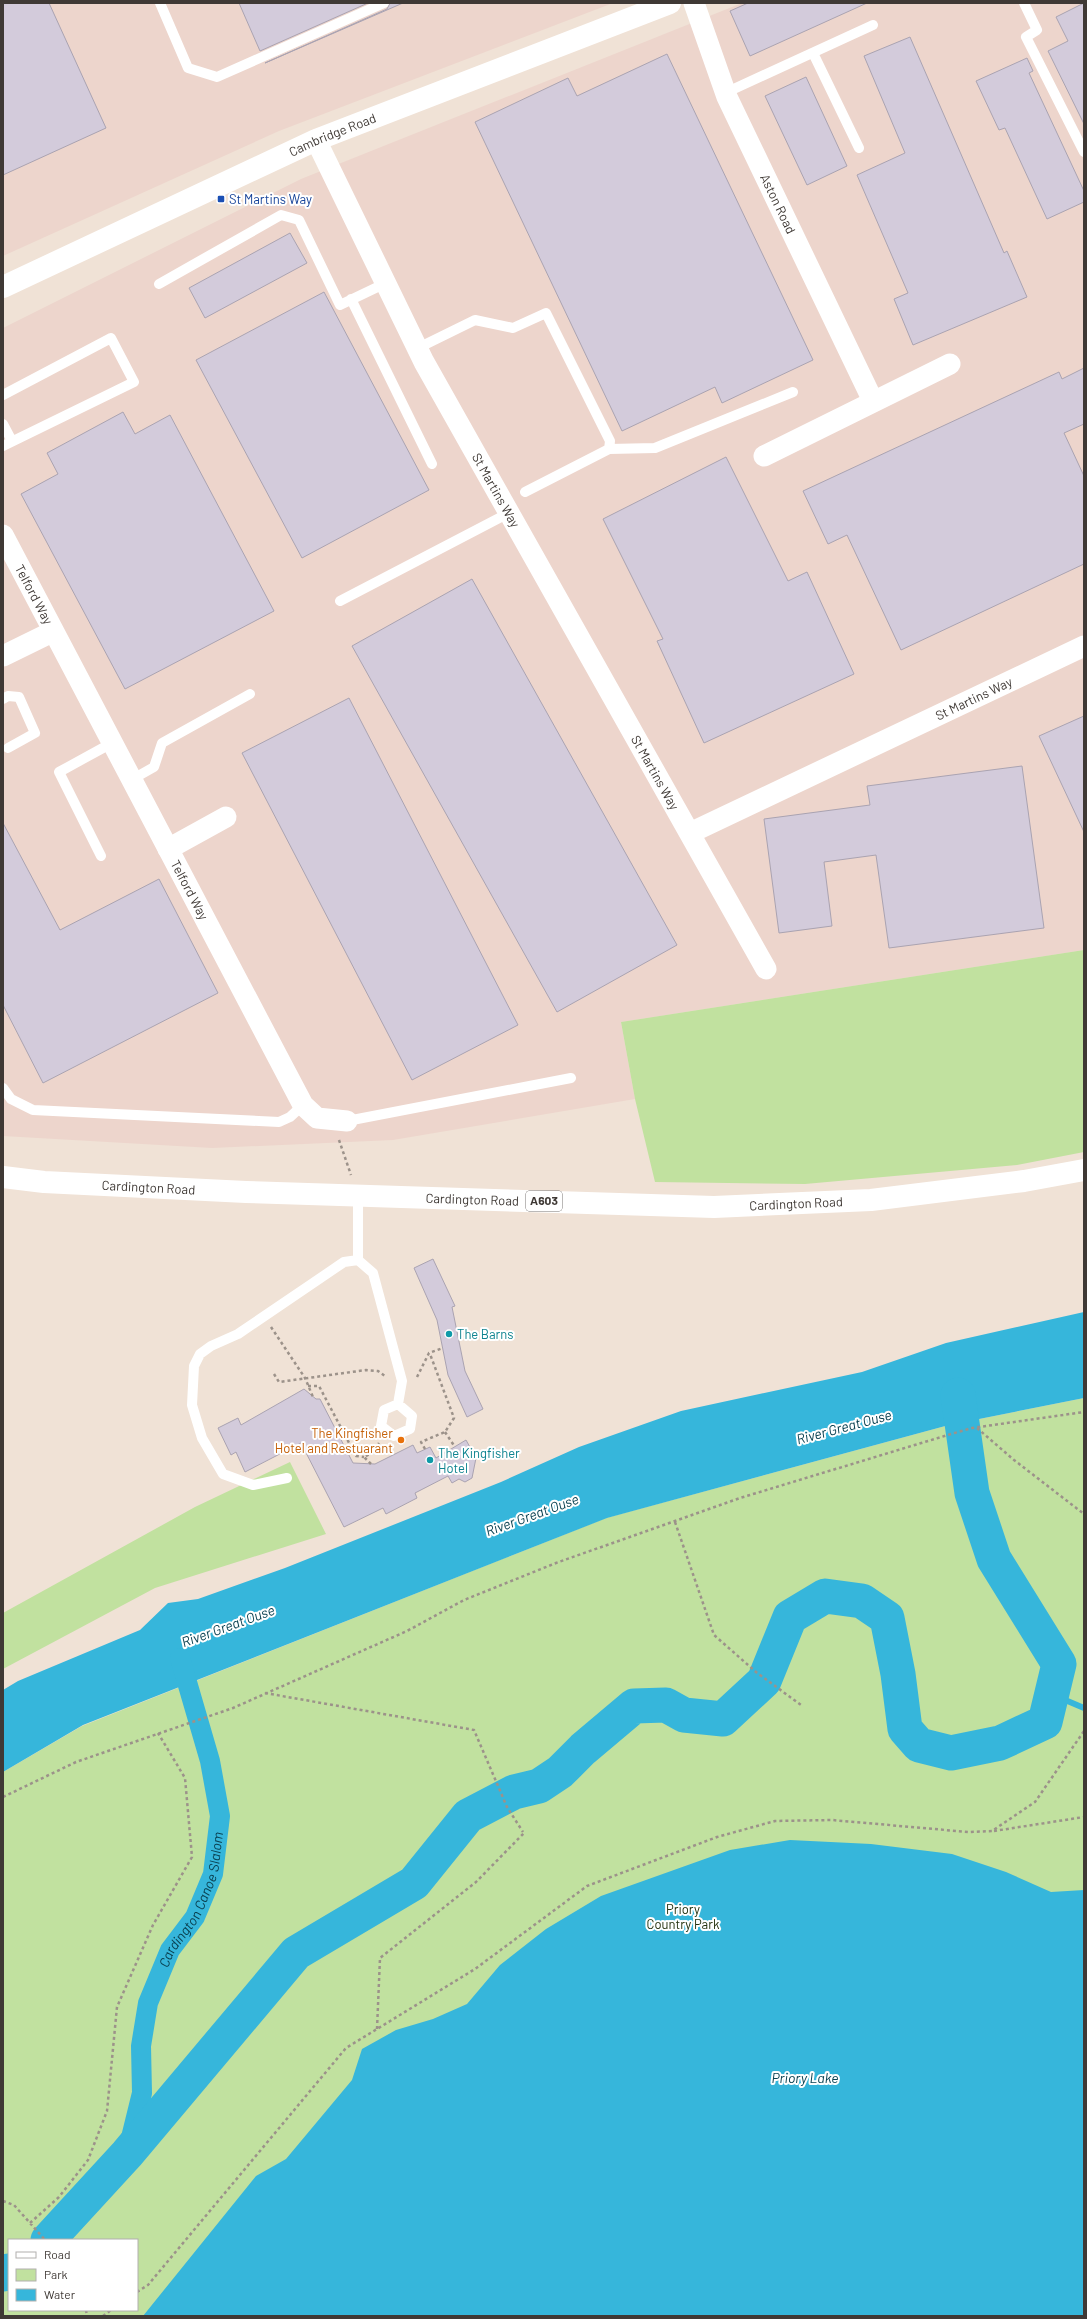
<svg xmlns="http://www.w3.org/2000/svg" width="1087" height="2319" viewBox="0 0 1087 2319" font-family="Barlow,sans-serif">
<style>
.industrial{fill:#edd5cc}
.green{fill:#c1e19f;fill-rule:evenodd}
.water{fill:#36b6db}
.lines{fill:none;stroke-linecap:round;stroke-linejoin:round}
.stream{stroke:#36b6db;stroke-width:6}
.canal{stroke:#36b6db;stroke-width:20}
.river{stroke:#36b6db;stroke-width:35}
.building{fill:#d3cbdb;stroke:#aaa3b1}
.path{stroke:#9c928a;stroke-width:2.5;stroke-dasharray:3 3;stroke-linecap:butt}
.service{stroke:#fff;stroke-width:10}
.minor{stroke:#fff;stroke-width:21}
.tertiary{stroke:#fff;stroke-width:22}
.primary{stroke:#fff;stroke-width:22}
.transit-dot{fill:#1a4fb4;stroke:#fff;stroke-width:1.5}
.culture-dot{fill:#0f9aa8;stroke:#fff;stroke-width:1.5}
.food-dot{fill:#e8710a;stroke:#fff;stroke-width:1.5}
.labels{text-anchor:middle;stroke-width:4;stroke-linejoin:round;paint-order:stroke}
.shield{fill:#fff;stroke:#797472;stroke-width:1}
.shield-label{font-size:12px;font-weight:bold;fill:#3f3935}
.street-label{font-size:13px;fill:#3f3935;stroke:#fff}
.transit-label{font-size:13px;fill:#164399;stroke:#fff;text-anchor:start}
.culture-label{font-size:13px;fill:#0d838f;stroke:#fff;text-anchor:start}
.food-label{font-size:13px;fill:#c56008;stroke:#fff;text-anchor:end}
.park-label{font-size:13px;fill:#23320f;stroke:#fff}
.water-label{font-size:14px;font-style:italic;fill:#0a4151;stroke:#fff}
</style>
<rect width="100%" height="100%" fill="#f0e2d6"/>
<path class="industrial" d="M3,3h610l-334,128 -276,125z
M742,3h342v947l-463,72 14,77 -242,41 -181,8 -209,-12v-808l298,-149z"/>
<path class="green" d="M1084,950v202l-67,13 -212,19 -150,-2 -20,-83 -14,-77z
M1084,1398v918h-1081v-544l79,-46 524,-208 343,-93zM9,2240h128v70h-128z
M290,1462l36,72 -171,54 -152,81v-56l192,-106z"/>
<path class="water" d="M1084,1312v86l-135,27 -342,93 -524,207 -80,47v-82l15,-9 122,-51 28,-27 30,-4 87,-31 216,-86 78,-35 102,-36 181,-39 84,-29z
M790,1840l81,4 81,10 54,18 45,20 33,-2v426h-941l113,-140 30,-17 66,-79 10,-31 34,-19 37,-11 34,-15 33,-39 46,-36 55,-33 129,-46z"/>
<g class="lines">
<path class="stream" d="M1051,1694l33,14"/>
<path class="canal" id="s1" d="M127,2154l15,-61 -1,-47 7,-43 22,-53 25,-33 18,-43 7,-58 -10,-55 -30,-103"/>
<path class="river" d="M48,2240l79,-86 169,-201 118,-70 54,-67 46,-24 25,-6 21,-14 23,-23 51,-43 32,-1 18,10 39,4 41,-38 26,-64 35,-21 37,5 25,17 11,56 7,55 14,16 32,8 49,-10 45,-21 14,-58 -65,-105 -22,-66 -14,-98
M3,2274l6,-3"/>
</g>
<path class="building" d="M3,3h46l57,125 -103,47z
M239,3h129l-108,48z
M390,3h13l-138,60 122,-54z
M748,3h119l-117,53 -20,-45z
M1084,3v121l-36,-73 20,-10 -12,-24z
M910,37l94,216 3,-2 20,46 -114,48 -19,-46 14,-6 -51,-118 48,-22 -41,-97z
M667,54l146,306 -91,43 -7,-16 -93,44 -147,-309 93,-44 9,18z
M1027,58l6,13 -4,2 55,118v11l-37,17 -42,-91 -6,2 -23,-49z
M806,77l41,89 -40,19 -42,-89z
M290,233l17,30 -102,55 -16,-30z
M324,292l105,198 -127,68 -106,-198z
M1084,368v56l-20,9 20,43v88l-183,86 -54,-115 -19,9 -25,-53 256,-119 3,7z
M123,412l12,22 35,-19 104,196 -149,78 -104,-195 37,-20 -11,-21z
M726,457l62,124 19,-9 47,102 -150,69 -47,-102 6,-2 -60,-120z
M472,579l205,366 -120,67 -205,-366z
M349,698l169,327 -106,55 -170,-327z
M1084,716v116l-45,-96z
M1022,766l22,162 -155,20 -13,-93 -52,7 8,64 -53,7 -15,-114 106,-14 -3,-19z
M3,823l57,107 99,-51 59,114 -175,90 -40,-78z
M433,1259l22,47 -3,1 13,64 18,38 -16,8 -19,-42 -11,-55 -23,-52z
M304,1389l12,10h4l33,64 22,1 38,-19 4,8 13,-6 6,11 30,-18 10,18 -4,20 -7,4 -6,-3 -7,4 -4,-7 -33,17 2,5 -31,16 -3,-6 -39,19 -43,-84 -56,29 -9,-20 -5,3 -13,-27 20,-10 3,7z"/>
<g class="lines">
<path class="path" d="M339,1140l12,35
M271,1327l34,51 8,19
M274,1374l5,8 87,-12 12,1 7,5
M417,1377l12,-24 14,-5
M308,1386h11l37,70 8,1
M977,1428l37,32 70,54
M445,1432l10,15
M425,1449l-4,-7 24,-10 9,-14 -24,-64
M371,1464l-7,-7 8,-4 7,-10
M675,1522l39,113 42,37 45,33
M265,1693l209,37 33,77 16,25
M3,1797l73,-35 157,-54 174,-77 57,-31 92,-37 184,-65 211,-64 21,-6 112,-16
M994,1831l90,-14
M377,2029l3,-71 96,-76 49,-50
M3,2201l11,4 31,35
M30,2223l29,-26 29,-37 19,-49 10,-104 36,-82 39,-68 -7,-79 -27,-45
M137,2292l11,-7 198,-237 129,-79 112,-83 130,-49 58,-16 57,-1 136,12 24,-1 43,-29 49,-71
M86,2310l1,6
M103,2316l8,-6"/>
<path class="service" d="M160,3l28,65 29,9 167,-74
M1024,3l13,27 -11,7 58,115
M813,53l46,95
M725,93l148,-68
M159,284l122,-69 18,5 41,85 46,-22
M351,299l81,165
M418,348l57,-28 38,8 33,-15 64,128 -1,8 -84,43
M3,395l108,-57 23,44 -131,64
M3,424l9,17
M609,449l46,-1 138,-56
M340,601l169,-88
M3,699l5,-3 11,1 16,36 -27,15
M131,780l23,-13 8,-24 88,-49
M101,856l-42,-84 53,-29
M3,1088l8,11 22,11 246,12 11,-5 13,-12
M347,1121l224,-43
M358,1196v64l15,13 29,108 -4,23
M398,1404l14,12 -2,13 -16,7 -13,-10 3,-16z
M287,1478l-34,7 -30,-11 -21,-36 -10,-33 2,-39 6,-12 11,-8 27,-12 106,-72 14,-2"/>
<g class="minor">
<path id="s2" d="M694,3l33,94 146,304"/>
<path id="s3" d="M316,140l108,222 342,607"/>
<path d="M764,456l186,-92"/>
<path id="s4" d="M3,535l300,570 14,13 30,3"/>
<path d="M3,656l49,-24"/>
<path id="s5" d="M690,833l394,-187"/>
<path d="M168,849l58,-32"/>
</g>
<path class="tertiary" id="s6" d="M3,287l313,-147 354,-137"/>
<path class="primary" id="s7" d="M3,1177l41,5 202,10 468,15 157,-7 153,-19 60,-11"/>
</g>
<rect class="transit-dot" x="217" y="195" width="8" height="8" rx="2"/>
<g class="culture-dot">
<circle cx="449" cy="1334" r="4"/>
<circle cx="430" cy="1460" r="4"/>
</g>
<circle class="food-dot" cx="401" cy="1440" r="4"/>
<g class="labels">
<rect class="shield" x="526" y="1191" width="36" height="20" rx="3"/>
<g class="shield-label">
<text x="544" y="1205">A603</text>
</g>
<g class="street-label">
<text dy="5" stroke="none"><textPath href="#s6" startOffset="363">Cambridge Road</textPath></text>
<text dy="5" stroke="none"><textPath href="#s2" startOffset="218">Aston Road</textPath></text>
<text dy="5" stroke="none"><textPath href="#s3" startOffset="394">St Martins Way</textPath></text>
<text dy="5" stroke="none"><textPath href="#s4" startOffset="67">Telford Way</textPath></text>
<text dy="5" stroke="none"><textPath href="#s5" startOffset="314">St Martins Way</textPath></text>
<text dy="5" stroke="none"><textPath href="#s3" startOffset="718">St Martins Way</textPath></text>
<text dy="5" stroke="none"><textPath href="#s4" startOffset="401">Telford Way</textPath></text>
<text dy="5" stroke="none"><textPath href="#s7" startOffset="146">Cardington Road</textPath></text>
<text dy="5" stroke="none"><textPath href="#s7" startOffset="470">Cardington Road</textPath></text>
<text dy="5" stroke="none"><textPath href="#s7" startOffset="794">Cardington Road</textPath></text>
</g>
<g class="transit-label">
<text x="229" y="204">St Martins Way</text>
</g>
<g class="culture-label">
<text x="457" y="1339">The Barns</text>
<text x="438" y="1458">The Kingfisher<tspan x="438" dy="15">Hotel</tspan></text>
</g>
<g class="food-label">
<text x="393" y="1438">The Kingfisher<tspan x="393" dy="15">Hotel and Restuarant</tspan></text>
</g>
<g class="park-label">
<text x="683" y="1914">Priory<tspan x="683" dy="15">Country Park</tspan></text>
</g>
<g class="water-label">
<text transform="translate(844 1427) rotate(-15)" y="5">River Great Ouse</text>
<text transform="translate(532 1515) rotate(-20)" y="5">River Great Ouse</text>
<text transform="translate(228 1626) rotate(-20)" y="5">River Great Ouse</text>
<text dy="5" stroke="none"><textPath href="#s1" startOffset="267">Cardington Canoe Slalom</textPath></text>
<text x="805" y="2083">Priory Lake</text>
</g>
</g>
<rect width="1087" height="2319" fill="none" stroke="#3f3935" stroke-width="8"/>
<rect x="8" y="2239" width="130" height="72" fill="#ffffff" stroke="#b2b0ae"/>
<rect x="16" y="2252" width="20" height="6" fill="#ffffff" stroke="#b2b0ae"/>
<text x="44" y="2259" font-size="12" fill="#3f3935">Road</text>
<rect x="16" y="2269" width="20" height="12" fill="#c1e19f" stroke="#b2b0ae"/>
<text x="44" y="2279" font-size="12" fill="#3f3935">Park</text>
<rect x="16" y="2289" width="20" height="12" fill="#36b6db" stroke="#b2b0ae"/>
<text x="44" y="2299" font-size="12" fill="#3f3935">Water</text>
</svg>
